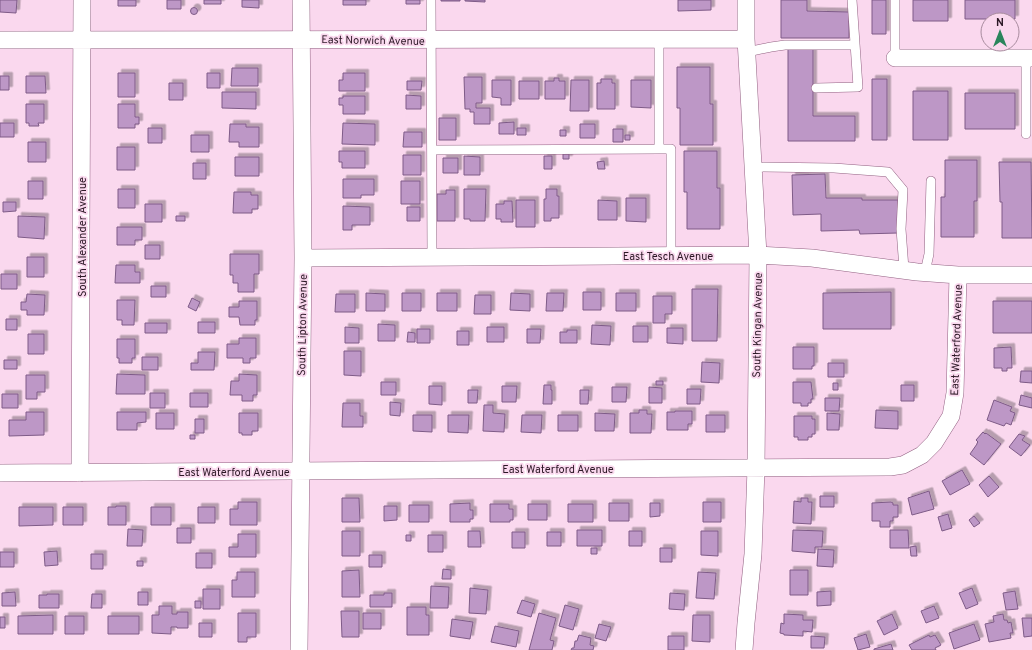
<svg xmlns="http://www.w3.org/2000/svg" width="1032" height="650" viewBox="0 0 1032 650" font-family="Overpass,sans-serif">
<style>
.building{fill:#bd97c6;stroke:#7e5b87;filter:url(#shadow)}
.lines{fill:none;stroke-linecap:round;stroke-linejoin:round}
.service-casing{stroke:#926182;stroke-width:10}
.minor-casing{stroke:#926182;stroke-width:18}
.service{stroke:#fff;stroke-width:9}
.minor{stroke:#fff;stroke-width:17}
.labels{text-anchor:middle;stroke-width:3.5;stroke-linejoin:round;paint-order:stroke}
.street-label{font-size:11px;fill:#2c1826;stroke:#fad8ee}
</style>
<defs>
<filter id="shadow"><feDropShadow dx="3.5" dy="-3.5" stdDeviation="0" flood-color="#0004"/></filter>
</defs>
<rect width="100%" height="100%" fill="#fad8ee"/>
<path class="building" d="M0,0h17l-1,13 -16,-1z
M118,0h18v6h-18z
M167,0h14v9h-14z
M204,0h17v4h-17z
M242,0h17v8l-17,-1z
M343,0h23v5h-23z
M406,0h14v4h-14z
M441,0h19v1h-19z
M465,0h20v2l-20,-1z
M678,0h33v10l-33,1z
M781,0h26v11l42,1v26h-68z
M872,0h14v34h-14z
M913,0h35v21h-35z
M965,0h50v19h-50z
M190.5 11a3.5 3.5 0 1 1 7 0a3.5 3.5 0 1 1-7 0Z
M788,49h25v67h42v25h-67z
M677,67h33v37h3v41h-33v-37h-3z
M232,68h26v18h-27z
M118,73h17v24h-17z
M207,73h13v15h-13z
M343,73h22v18h-26v-11h4z
M0,76h9v14h-9z
M26,76h19l1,17h-20z
M464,77h18v26h-6v5h14v16h-16v-12h-4v-3h-5z
M554,78h5v3h6v18h-20v-18h9z
M601,79h11v4h3v26h-18v-26h4z
M872,79h15v61h-15z
M492,80h19v25h-10v-7l-9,-1z
M571,80h18v31h-19z
M631,80h20v28l-20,-1z
M407,81h15l-1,9h-14z
M519,81h20v18h-20z
M169,83h14v17h-14z
M913,91h35v49h-35z
M222,92h34v17l-34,-1z
M965,93h50v36h-50z
M406,95l15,1v13h-15z
M343,96h22v18h-22v-9h-4v-7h4z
M26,104h18v19h-6l1,3h-10v-3h-3z
M118,104h17v13h4v7h-4v4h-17z
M439,118h17v22h-17z
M514,122v12h-15v-11z
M0,123h14v14h-14z
M343,123l32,1v21l-33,-1z
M230,124h16v3h13v20h-20v-5h-10z
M580,124h15v14h-15z
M148,128h14v15h-14z
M517,128h9v7h-9z
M613,129h10v13h-10z
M560,130h6v6h-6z
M404,132h18v15h-19z
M191,135h18v17h-18z
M625,135h5v5h-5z
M28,142h18v20h-18z
M117,147h18v23h-18z
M339,151h26v17h-23v-6h-3z
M684,151h33v37h3v41h-33v-37h-3z
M563,154h6v5h-6z
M403,155h18v20h-18z
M464,156l16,1v18h-16z
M544,156h8v13h-8z
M235,157h24v19h-24z
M443,158h15v15h-15z
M945,160h32v41h-3v36h-33v-40h4z
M604,161l1,8h-7l-1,-7z
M999,162h32l1,76h-30v-36h-2z
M193,163h13v16h-13z
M825,174l1,24h36v2h36v33l-38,1 -1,-4 -38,1v-17l-28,1 -1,-40z
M343,179h31v16h-13v3h-18z
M28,181h15v18h-15z
M401,181h19v23h-19z
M118,189h17v19h-17z
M464,189h22l-1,32h-15v-2h-6z
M546,189h11v7h2v22h-8v3h-7v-22h2z
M446,190h9v31h-18v-27h9z
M234,192h17v3h7v14h-6v4h-19z
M626,198h20v24l-20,-1z
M516,200h19v27h-19z
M598,200l19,1v19h-19z
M504,201h8l1,21h-12v-3h-5v-15h8z
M3,202h13v9l-13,1z
M145,204h17v18h-17z
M343,206l27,1v18h-18v5h-9z
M407,207h13v14h-13z
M18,216l27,1 -1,22 -26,-2z
M176,216h9v5h-9z
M117,227h25v13h-7v5h-18z
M145,245h15v14h-15z
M230,254h29v20h-5v18h-16v-9h-5v-8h-3z
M27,257h17v20h-17z
M116,265h19v7h5v11h-25z
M1,274h16v15h-16z
M151,286h15v11h-15z
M692,289h26l-1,52h-25z
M583,292h18v18h-18z
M891,292v37h-68v-36z
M366,293l19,1v17h-19z
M402,293h19v18h-19z
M437,293h20v18h-20z
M511,293l19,1v17l-20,-1z
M547,293h17l-1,18h-17z
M616,293h20v18h-20z
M27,294l18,1 -1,20h-17v-5h-6v-8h5z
M336,294h19v18h-20z
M475,295h16v19h-17z
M653,296h19v18h-7v9h-12z
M192,298l8,4 -4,9 -8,-4z
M117,300h18l-1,25h-12v-5h-5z
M239,301h18v19h-2v5h-15l-1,-8h-10v-10h10z
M993,301h39v32h-39z
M6,319h11v11h-11z
M198,322h17v11h-17z
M145,323h22v10h-22z
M378,324l17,1v16h-17z
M592,325l19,1 -1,19 -19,-1z
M633,326h15v16h-15z
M345,327l14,1v15h-14z
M487,327h17v15h-17z
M667,328h16v16l-16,-1z
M417,329h13v14h-13z
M527,329h14l-1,14h-13z
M567,330h10v13h-17v-11h7z
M457,331h12v14h-12z
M408,332l7,1v9h-8z
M28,334h16v20h-16z
M239,338h17v20h-6v5h-7v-5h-16v-14h12z
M117,339h18v19h-3v5h-13v-5h-2z
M793,347h21v19h-2v3h-19z
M1011,347l1,21h-5v3h-5v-3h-8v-20z
M344,351h17v25l-17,-1z
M198,352h17l-1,18h-23v-7h7z
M142,357h16v13h-16z
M4,360h13v9h-13z
M702,362l18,1 -1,20 -18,-1z
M828,363h16v14h-16z
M1021,371h11v12l-12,-1z
M117,374l28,1v19h-29z
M239,374l18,1v20h-4v6h-11v-6h-12l1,-14h8z
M26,375h19v17h-8v7h-11z
M656,381h7v4h-7z
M381,382h15v13h-15z
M793,382h18l2,17h-2v4h-3v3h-7v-3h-8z
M833,383h5v7h-5z
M544,385h7v5h1v14h-9z
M901,385h13v16h-13z
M429,386h13v19l-13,-1z
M502,386h15l-1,16h-14z
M612,387h15l-1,15h-14z
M649,387l13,1v15h-13z
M687,389h14l-1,15h-13z
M468,390h10l-1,13h-9z
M580,390h9l-1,14h-8z
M150,393h15v15h-15z
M190,393h18v14h-18z
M2,394h16v14h-16z
M1021,395l11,3v10l-13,-3z
M825,398h15l-1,13h-14z
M994,400l18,7 -2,4 5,2 -4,12 -5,-2 -2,3 -17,-6z
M390,402l11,1 -1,13 -10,-1z
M343,403h17v13h3v11h-21z
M484,405h9v8l12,1 -1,18 -21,-1z
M639,410h8v4h5l-1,19h-21v-20h9z
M876,410l22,1v18l-23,-1z
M675,411h17v13h-4v6h-21v-18h8z
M26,412h18v23l-35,1v-16h17z
M117,412h29v10l-9,1v7h-20z
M156,413h18v16h-18z
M239,413h19v18h-6v4h-10v-2h-3z
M595,413l20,1 -1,17h-19z
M827,413l13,1 -1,16h-12z
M413,415h19v17l-19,-1z
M448,415h21l-1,18 -20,-1z
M522,415h20l-1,18 -20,-1z
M558,415h20v16h-20z
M706,415h19v17h-19z
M794,416h18v3h3v15h-3v3h-4v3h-10v-3h-4z
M195,419h9v14h-9z
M983,432l2,2 1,-1 15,11 -17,21 -14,-11 7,-10v-1l1,-1 -2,-2z
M1019,434l6,2 -3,4 8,5 -9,11 -12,-9z
M190,435h5v4h-5z
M962,470l8,14 -20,11 -8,-14z
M989,476l10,11 -11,10 -9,-12z
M929,491l5,18 -22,6 -4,-17z
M820,496h14v11h-14z
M342,498h17l1,24h-18z
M801,498h7v4h4l-1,22 -18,-1 1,-22 7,1z
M238,502h19v23h-27v-16h8z
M703,502h18v20h-18z
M470,503v7h3v9h-3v3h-20v-18z
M609,503h20v18h-20z
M650,503h10v13l-10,1z
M872,503l19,-1 2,1v2h5v12h-5v4h-3v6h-10v-6h-8z
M490,504h19v5h4v11h-3v2h-20z
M528,504h19v16h-19z
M568,504h25v18h-25z
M409,505h20v17h-20z
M116,506h10v19h-18v-18h8z
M384,506h13v14l-13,1z
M19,507h34v18l-34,1z
M63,507h20v18h-20z
M151,507h20v18h-20z
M198,507h17v16h-17z
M948,514l4,14 -10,3 -4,-14z
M974,516l6,7 -6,4 -5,-7z
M177,528h14v15h-14z
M128,529l15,1 -1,16h-15z
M577,530h25v16h-25z
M793,530l30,1 -1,16h-7v6l-23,-2z
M890,530h18l1,18h-19z
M342,531h18v25h-18z
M468,531h12l1,16h-13z
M629,531h13v15h-13z
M701,531h17v25l-17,-1z
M512,532h13v16h-13z
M547,532h14v14h-14z
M238,534h18v23h-27v-10h9z
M406,535h5v6h-5z
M428,535h15v17h-15z
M916,546l1,10h-6l-1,-9z
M591,548h6v6h-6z
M660,548h12v14h-12z
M818,549l16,1 -1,17 -16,-1z
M57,551l1,14 -13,1 -1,-14z
M0,552h14v15h-14z
M196,553h16v15h-16z
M91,554h12v15h-12z
M369,555h13v12h-13z
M137,561h6v5h-6z
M443,569l8,1v9h-9z
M359,570l1,27h-18v-26z
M790,570h18v25h-18z
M237,572h18v25h-23v-17h5z
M698,572l18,1 -2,26 -18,-1z
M431,586l18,1 -1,21h-18z
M470,588l18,2 -2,24 -17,-1z
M972,588l6,16 -12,5 -7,-16z
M203,589h17v20h-17z
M831,591v14l-14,1v-14z
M1015,591l3,18 -12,1 -3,-17z
M15,592l1,14h-14v-13z
M138,592h10v13h-10z
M384,593h8v14h-22v-12h14z
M670,593l15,1 -1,16 -15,-1z
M47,594h12v14h-20v-13h8z
M92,594h10v14h-11z
M522,600l13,4 -4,13 -14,-4z
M195,601h6v7h-6z
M565,605l14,4 -6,21 -14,-4z
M159,606h13v8h5v-2h11v16h-11v-1h-6v7l-19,-1v-18h7z
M934,606l5,12 -13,5 -5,-12z
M407,607h19v8h3v20h-22z
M341,611h18v26h-17z
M238,613h18v24h-9v5h-9z
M363,613h18v16h-18z
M539,613l17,5 -6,22 4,1 -2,9h-23z
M784,614l19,1v5h10l-1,12 -9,-1v5l-19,-1v-1l-4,-1 1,-10 3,1z
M892,614l6,14 -14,7 -7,-14z
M1003,614l1,6h3l1,3 3,-1 2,11h-3l1,5 -22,4 -4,-18 9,-2 -1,-6z
M53,615v19h-35v-18z
M693,615h17v27l-18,-1z
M65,616h19v18h-19z
M108,616h31v18h-31z
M0,617h5v11h-5z
M1022,618h10v18l-8,1z
M452,619l21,3 -3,17 -20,-3z
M199,623h13v14h-13z
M599,624l12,3 -5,14 -11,-3z
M974,624l6,16 -26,9 -5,-16z
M495,626l24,5 -3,16 -25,-5z
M866,634l4,13 -12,3 -4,-12z
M579,635l12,3 -1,7 4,1 -1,4h-22l1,-2h2l1,-7h2z
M929,635l1,2 5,-2 6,10 -6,3 1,2h-24l-3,-5z
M668,636h16v14h-16z
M811,636l14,1 -1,11h-13z
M891,644l2,6h-19v-1z"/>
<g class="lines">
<g class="service-casing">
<path id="service" d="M431,0l1,257
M895,0v58
M747,52l24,-5 14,-2h70
M1026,58v76
M816,88l42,-1 -6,-87
M659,149h12v107
M432,150l227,-1v-110
M753,167l81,1 54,4 15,18 -2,39 3,40
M925,272l4,-18 2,-73"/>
</g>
<g class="minor-casing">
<path id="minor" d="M0,40l746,-1
M895,58h137
M303,258l455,-3 54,3 105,14 41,3h74
M0,473l890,-6 13,-2 19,-10 12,-12 17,-27 4,-23 3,-118
M80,473l2,-473
M299,650l4,-392 -2,-258
M744,650l2,-27 7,-69 3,-86 2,-213 -12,-216v-39"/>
</g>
<use href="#service" class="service"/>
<use href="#minor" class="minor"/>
</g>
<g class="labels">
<g class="street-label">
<text transform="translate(373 40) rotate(1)" y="4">East Norwich Avenue</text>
<text transform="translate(82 237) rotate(-90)" y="4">South Alexander Avenue</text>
<text x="668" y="260">East Tesch Avenue</text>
<text transform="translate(302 325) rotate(-89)" y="4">South Lipton Avenue</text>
<text transform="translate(757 325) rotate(-89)" y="4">South Kingan Avenue</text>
<text transform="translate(956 340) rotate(-88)" y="4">East Waterford Avenue</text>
<text x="558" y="473">East Waterford Avenue</text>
<text x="234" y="476">East Waterford Avenue</text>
</g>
</g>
<g transform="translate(1000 32)"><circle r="19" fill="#fad8ee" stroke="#a88b9e"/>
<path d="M0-3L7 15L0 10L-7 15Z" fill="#2a855c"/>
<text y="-6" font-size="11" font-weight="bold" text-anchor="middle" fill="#2c1826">N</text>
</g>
</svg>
